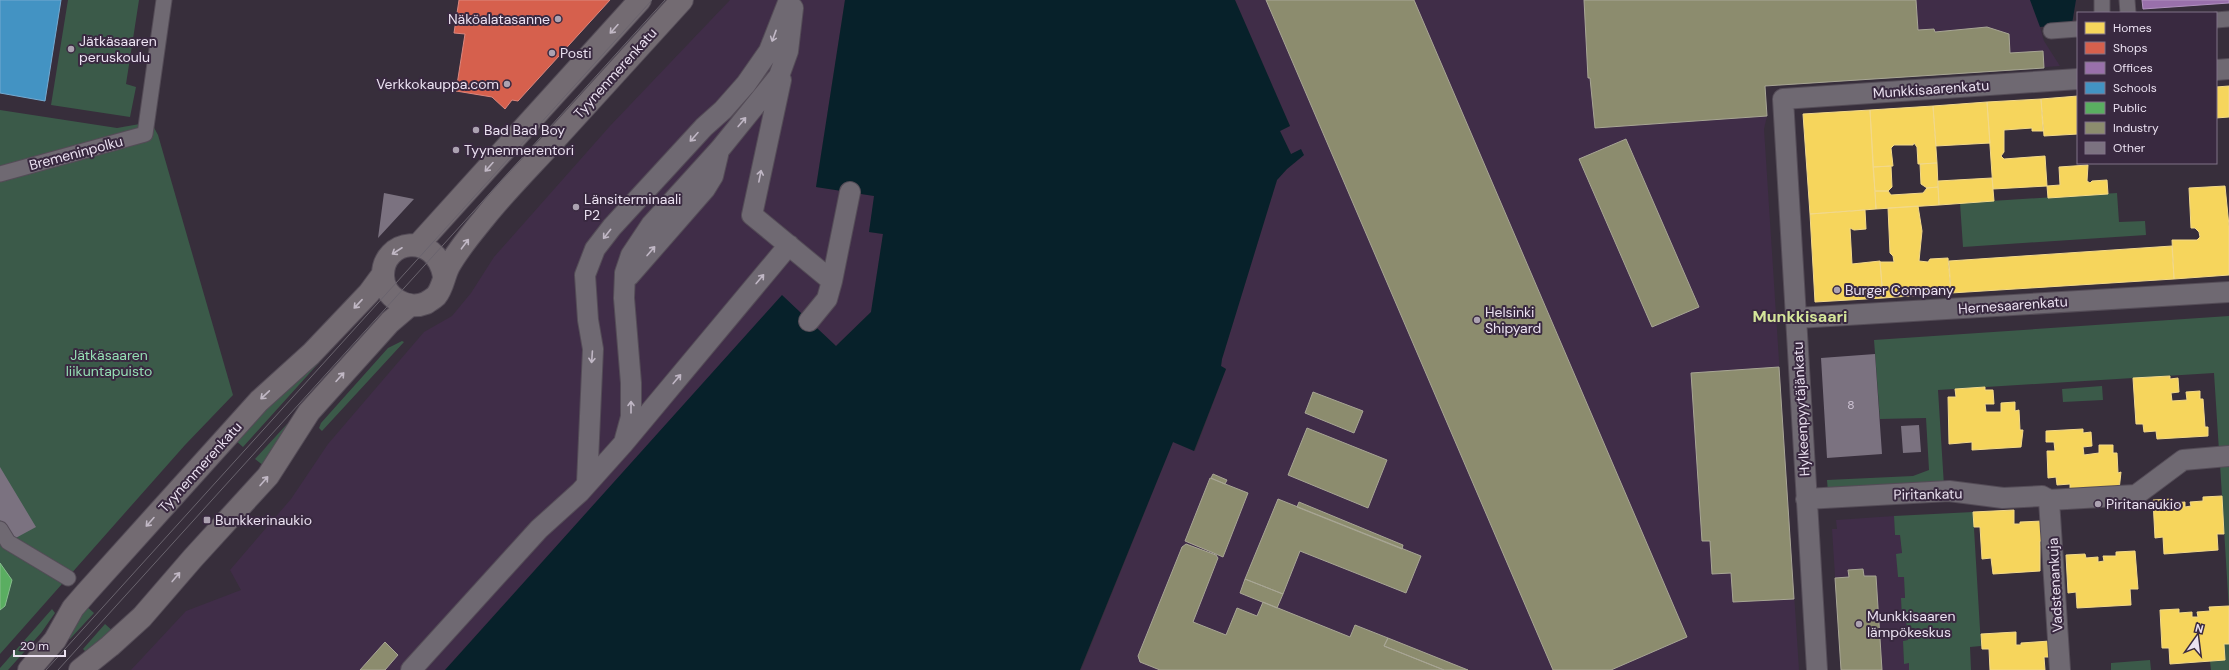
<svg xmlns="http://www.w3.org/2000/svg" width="2229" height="670" viewBox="0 0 2229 670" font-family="'DM Sans',sans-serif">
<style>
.built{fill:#402d48}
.green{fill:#3b5a49}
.water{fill:#07212a}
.homes{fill:#f6d55c;stroke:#f3d989}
.shops{fill:#d6604d;stroke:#dc877e}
.offices{fill:#9970ab;stroke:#b292c0}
.schools{fill:#4393c3;stroke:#75aad1}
.public{fill:#5aae61;stroke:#86bd8c}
.industry{fill:#8c8c6e;stroke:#a8a695}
.building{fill:#7b7280}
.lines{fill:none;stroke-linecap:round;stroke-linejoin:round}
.pedestrian-casing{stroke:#544c57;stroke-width:17}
.minor-casing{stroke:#544c57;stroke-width:22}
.secondary-casing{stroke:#544c57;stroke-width:24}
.pedestrian{stroke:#6f6972;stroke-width:15}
.minor{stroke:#6f6972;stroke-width:20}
.secondary{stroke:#736b72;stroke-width:22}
.tram{stroke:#6a646e;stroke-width:1}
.oneway{stroke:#c1b8c5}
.oneway2{stroke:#c0b7c5}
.poi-dot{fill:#aca2b1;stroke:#392940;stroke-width:1.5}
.labels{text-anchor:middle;stroke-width:4;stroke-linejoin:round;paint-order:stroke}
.number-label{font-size:12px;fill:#cfc5d5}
.poi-label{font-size:14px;fill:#ebe1f1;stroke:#392940;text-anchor:start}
.street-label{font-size:14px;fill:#ebe1f1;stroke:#392940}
.park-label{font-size:14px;fill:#95dfb4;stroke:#392940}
.quarter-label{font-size:16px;font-weight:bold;fill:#d5e69a;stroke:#392940}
</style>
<rect width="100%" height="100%" fill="#372e3b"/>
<path class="built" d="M730,0h115l-29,187 59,9 -6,36 14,2 -12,78 -35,34 -54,-50 -337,374h-314l55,-59 55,-21 -11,-20 61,-71 37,-55 96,-112 28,-16 19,-23 23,-36 116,-131z
M1235,0h841l-4,24 -32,3 4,14 16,25 -295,20 2,30 -3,13 35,541h-718l92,-228 22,9 31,-82 -5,-3 1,-7 55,-179 10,-11 17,-14 -13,-1 -11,-23 10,-5z
M1894,516l1,19h5l2,19h-5l1,23h6l1,21h-4l1,22h4l2,20 -5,1 1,22h5v7h-68l-9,-141h5l-1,-9z"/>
<path class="green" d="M68,0h71l-13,84 10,3 -6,30 -79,-12z
M0,110l117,18 34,-6 7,13 75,260 -48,50 -185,209z
M2117,193l2,29 26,-1 1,14 -183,12 -3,-44z
M381,294l-138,153 -8,-7z
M2229,316v134l-10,1 -5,-78 -276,17 6,96 -116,6 -1,-12 86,-4 16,-6 -3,-52 -46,1 -6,-79z
M402,341l2,1 -82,89 -3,-3 2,-5 67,-75z
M2102,386l1,14 -40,2 -1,-13z
M287,424l1,1 -24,41 -9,-7z
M2229,463v147l-9,-146z
M1973,512l8,134 -11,1 1,23h-62v-7l-5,1 -1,-23 5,-1 -2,-20h-4l-1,-22h4l-1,-21h-6l-2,-23 6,-1 -2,-18h-5l-1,-19z
M85,605l9,8 -24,26 -3,-3z
M52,609l3,4 -14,20 -33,37h-8v-2z
M105,624l9,8 -28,20 -3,-3z
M2224,644h5v26h-18l-1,-9 15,-1z
M2150,660l1,10h-40v-7z"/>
<path class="water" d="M845,0h390l55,126 -10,5 11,23 10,-5 3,6 -17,14 -10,11 -55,179 -1,7 5,3 -32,82 -21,-9 -93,228h-635l337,-375 54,51 35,-34 12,-78 -14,-2 5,-36 -58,-9z
M2030,0h46l-4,24 -32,3z"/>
<path class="homes" d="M2229,86v31l-13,1v-31z
M2078,96v38l-34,2 -3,-37z
M2041,99l2,32h-11v-3l-28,2v22l-3,4 3,3 41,-3 2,30 -54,3 -6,-87z
M1987,102l3,41 -54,3 -3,-40z
M1933,106l4,57 -19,1 -1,-17 -3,-4 -1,2h-19l-3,3 2,18 -20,1 -3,-57z
M1870,110l6,99 -66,5 -7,-100z
M1937,163l1,24 -11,1 -6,-4 -1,-20z
M2088,165l-1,16 3,2 2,-2 15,-1 1,14 -60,4 -1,-12 13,-1 -1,-18z
M1891,166l1,21 -4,4h-13l-2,-24z
M1992,178l2,23 -55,4 -1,-24z
M2225,186l4,40v49l-55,4 -2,-39h25l3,-3 -1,-5 -4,-4h-4l-2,-40z
M1938,187l1,18 -63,4 -1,-18h13l3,4 32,-2 4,-5z
M1918,206l4,25 -3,30 9,1 2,-3 18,-1 3,35 -68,5 -3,-36h14l-1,-6 -3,-3 -2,-45z
M1865,210l1,19 -12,1 -4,-2 2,36 28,-3 3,37 -68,4 -5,-88z
M2172,246l2,33 -223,14 -2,-32z
M2170,376v3l8,-1 1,14 -8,1 1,8 15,-1 -1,-8 14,-1v8h3l2,28h3v9l-51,3 -1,-8 -12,1 -1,-8h-7l-3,-46z
M1985,387v3h8l1,14h-9l1,8h15v-9l14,-1v9l4,-1 1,20h3l-2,17 -49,3v-8l-23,2 -1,-47h8l-1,-8z
M2083,429v4l8,-1 1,14 -9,1 1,8 15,-2v-8h14v8h4l1,20 3,-1 -2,18 -49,3v-9l-13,1 -1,-8 -8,1 -1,-27h8l-1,-9h-8v-11z
M2222,496l2,38h-7l1,16 -54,4 -1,-17 -8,1 -2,-38 19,-1 1,4 12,-1v5l6,-1 -1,-4 13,-1v-4z
M2014,510v14h6v-2l23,-1 1,20h-4v30l-47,3 -2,-16 -9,1 -2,-32h-6l-1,-15z
M2135,551l3,38h-8l1,16 -54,3 -1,-16 -8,1 -2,-38 19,-1 1,4 12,-1v5l6,-1 -1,-5h13v-4z
M2229,606v38h-5l1,16 -55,4 -1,-16h-7l-2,-38 19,-1v4l13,-1v5h6l-1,-5 13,-1 -1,-4z
M2016,632v13h5v-2l29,-2 1,16h-7l1,13h-55l-1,-21h-7l-1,-15z"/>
<path class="shops" d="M459,0h151l-92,101 -6,-1 -7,9 -13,-12 -36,-6 9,-57 -11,-1z"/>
<path class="offices" d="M2142,0h87v3l-86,6z"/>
<path class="schools" d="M0,0h61l-16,101 -45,-8z"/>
<path class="public" d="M0,563l12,17 -7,26 -5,4z"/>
<path class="industry" d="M1266,0h148l273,637 -76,33h-58z
M1584,0h332l2,30 16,-1 1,3 52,-5 22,7 1,19 33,-2 1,17 -279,18 2,30 -172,12 -5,-50h-2z
M1626,139l73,168 -47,20 -73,-168z
M1779,367l15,232 -61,3 -2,-29 -19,1 -2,-33h-8l-11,-168z
M1313,392l50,19 -9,22 -49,-20z
M1307,428l80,32 -19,48 -80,-33z
M1213,474l14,6 -2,4 -14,-6z
M1210,478l38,15 -25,64 -38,-16z
M1278,499l143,57 -15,37 -106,-42 -17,43 -38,-15z
M1299,502l104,43 -1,4 -105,-42z
M1186,544l30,11 2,3 -25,64 33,13 11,-27 20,8 6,-14 87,35 5,-12 33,13 -4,8 60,24h-284l-20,-8 -2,-6 44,-109z
M1863,569l1,7h12l6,94h-41l-6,-92 14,-1 -1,-7z
M1245,579l38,15 -6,14 -37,-15z
M1388,638l80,32h-24l-60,-24z
M385,642l13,13 -13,15h-25z"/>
<path class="building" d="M384,193l30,6 -36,39z
M1875,354l7,100 -55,4 -6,-100z
M1919,425l2,27 -18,1 -2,-27z
M0,467l36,60 -24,13 -12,-20z"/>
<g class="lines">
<g class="pedestrian-casing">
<path id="pedestrian" d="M2102,0v13
M2127,0l1,13
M2216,20l13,-1
M2051,31l27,-2
M0,174l145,-40 19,-134
M0,529l8,13 60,36"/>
</g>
<g class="minor-casing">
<path id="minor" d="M2216,70l13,-1
M781,80l-29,135 80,66 -5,18 -18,22
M629,276l76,-87 8,-13 5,-21
M832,281l18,-89
M1797,318l432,-26
M625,439l6,-22v-34l-7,-85 1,-25 6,-18 20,-30 69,-76 59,-73 9,-25 5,-43
M587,483l6,-134 -5,-29 -3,-45 10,-26 17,-22 92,-100 19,-17 23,-26 23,-33 20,-51
M1806,499l143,-8 54,7 39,-2 7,4 87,-5 47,-35 46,-4
M2049,500l11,170
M411,670l128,-141 41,-37 43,-48 166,-199
M1817,670l-34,-571 295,-20"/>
</g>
<g class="secondary-casing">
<path id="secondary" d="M418,245l222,-245
M444,276c-8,-45 -62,-37 -61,0 1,21 23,35 43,27 3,-2 8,-5 10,-7 7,-8 8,-21 13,-30 10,-18 24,-34 36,-49 20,-25 43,-48 65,-72 44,-48 88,-96 132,-145
M29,670l26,-30 18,-32 13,-15 173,-192 52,-47 58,-61 14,-19
M80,670l30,-24 32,-29 51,-59 75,-82 41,-64 81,-90 20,-17"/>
</g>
<use href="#pedestrian" class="pedestrian"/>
<use href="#minor" class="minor"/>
<use href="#secondary" class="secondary"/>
<path class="tram" d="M46,670l606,-670
M58,670l607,-670"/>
</g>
<defs><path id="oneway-shaft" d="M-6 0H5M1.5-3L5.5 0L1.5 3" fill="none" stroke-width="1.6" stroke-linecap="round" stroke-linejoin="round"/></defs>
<g class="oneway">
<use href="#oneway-shaft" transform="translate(614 29) rotate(132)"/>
<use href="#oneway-shaft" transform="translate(489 167) rotate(132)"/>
<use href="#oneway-shaft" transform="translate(465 244) rotate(-53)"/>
<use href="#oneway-shaft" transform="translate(397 251) rotate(147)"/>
<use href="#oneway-shaft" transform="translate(358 304) rotate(133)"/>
<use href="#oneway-shaft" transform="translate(340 377) rotate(-48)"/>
<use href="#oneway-shaft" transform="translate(265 395) rotate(137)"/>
<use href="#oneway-shaft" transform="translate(264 481) rotate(-49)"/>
<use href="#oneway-shaft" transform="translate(150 522) rotate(132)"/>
<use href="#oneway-shaft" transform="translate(176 577) rotate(-50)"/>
</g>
<g class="oneway2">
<use href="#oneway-shaft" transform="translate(774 36) rotate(110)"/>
<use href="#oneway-shaft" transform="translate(742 122) rotate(-50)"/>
<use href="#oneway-shaft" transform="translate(694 137) rotate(132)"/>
<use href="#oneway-shaft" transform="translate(760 176) rotate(-79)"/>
<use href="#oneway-shaft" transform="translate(607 234) rotate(128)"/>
<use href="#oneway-shaft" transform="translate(651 251) rotate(-49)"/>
<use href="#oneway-shaft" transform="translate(760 279) rotate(-50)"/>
<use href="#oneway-shaft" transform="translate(592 357) rotate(94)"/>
<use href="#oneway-shaft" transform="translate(677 379) rotate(-50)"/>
<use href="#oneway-shaft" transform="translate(631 407) rotate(-90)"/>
</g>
<g class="poi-dot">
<circle cx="558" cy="19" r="4"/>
<circle cx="71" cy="49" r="4"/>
<circle cx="552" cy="53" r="4"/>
<circle cx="507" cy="84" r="4"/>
<circle cx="476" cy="130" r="4"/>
<circle cx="456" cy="150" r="4"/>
<circle cx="576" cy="207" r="4"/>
<circle cx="1837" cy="290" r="4"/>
<circle cx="1477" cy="320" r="4"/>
<circle cx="2098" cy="504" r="4"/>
<rect x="203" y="516" width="8" height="8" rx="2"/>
<circle cx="1859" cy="624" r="4"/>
</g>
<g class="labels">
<g class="number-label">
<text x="1851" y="409">8</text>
</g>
<g class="poi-label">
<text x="550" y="24" text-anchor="end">Näköalatasanne</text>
<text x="79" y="46">Jätkäsaaren<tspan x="79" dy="16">peruskoulu</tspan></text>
<text x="560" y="58">Posti</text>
<text x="499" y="89" text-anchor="end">Verkkokauppa.com</text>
<text x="484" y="135">Bad Bad Boy</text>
<text x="464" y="155">Tyynenmerentori</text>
<text x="584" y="204">Länsiterminaali<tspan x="584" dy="16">P2</tspan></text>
<text x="1845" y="295">Burger Company</text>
<text x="1485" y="317">Helsinki<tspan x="1485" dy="16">Shipyard</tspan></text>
<text x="2106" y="509">Piritanaukio</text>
<text x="215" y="525">Bunkkerinaukio</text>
<text x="1867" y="621">Munkkisaaren<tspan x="1867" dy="16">lämpökeskus</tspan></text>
</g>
<g class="street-label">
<text transform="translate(615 73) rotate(-48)" y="5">Tyynenmerenkatu</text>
<text transform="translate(1931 89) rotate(-4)" y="5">Munkkisaarenkatu</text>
<text transform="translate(76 153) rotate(-15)" y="5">Bremeninpolku</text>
<text transform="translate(2013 305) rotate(-4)" y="5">Hernesaarenkatu</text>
<text transform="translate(1801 409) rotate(-93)" y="5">Hylkeenpyytäjänkatu</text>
<text transform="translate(200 467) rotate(-48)" y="5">Tyynenmerenkatu</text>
<text transform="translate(1928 494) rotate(-1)" y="5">Piritankatu</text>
<text transform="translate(2055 585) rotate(-93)" y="5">Vadstenankuja</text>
</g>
<g class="park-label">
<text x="109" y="360">Jätkäsaaren<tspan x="109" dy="16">liikuntapuisto</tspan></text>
</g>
<g class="quarter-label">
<text x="1800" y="322">Munkkisaari</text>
</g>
</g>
<rect x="2077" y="12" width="140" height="152" fill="#392940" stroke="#807387"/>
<rect x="2085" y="22" width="20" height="12" fill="#f6d55c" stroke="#807387"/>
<text x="2113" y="32" font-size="12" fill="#ebe1f1">Homes</text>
<rect x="2085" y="42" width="20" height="12" fill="#d6604d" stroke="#807387"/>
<text x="2113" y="52" font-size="12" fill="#ebe1f1">Shops</text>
<rect x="2085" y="62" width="20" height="12" fill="#9970ab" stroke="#807387"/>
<text x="2113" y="72" font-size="12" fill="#ebe1f1">Offices</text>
<rect x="2085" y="82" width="20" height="12" fill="#4393c3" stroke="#807387"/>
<text x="2113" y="92" font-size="12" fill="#ebe1f1">Schools</text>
<rect x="2085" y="102" width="20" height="12" fill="#5aae61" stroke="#807387"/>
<text x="2113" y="112" font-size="12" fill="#ebe1f1">Public</text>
<rect x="2085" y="122" width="20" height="12" fill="#8c8c6e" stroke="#807387"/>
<text x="2113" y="132" font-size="12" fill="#ebe1f1">Industry</text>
<rect x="2085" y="142" width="20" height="12" fill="#7b7280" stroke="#807387"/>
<text x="2113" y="152" font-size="12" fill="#ebe1f1">Other</text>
<g transform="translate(2197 638) rotate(14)" stroke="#392940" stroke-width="3" paint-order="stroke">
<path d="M0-3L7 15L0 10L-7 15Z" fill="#ebe1f1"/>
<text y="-6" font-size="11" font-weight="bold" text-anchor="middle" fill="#ebe1f1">N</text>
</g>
<path d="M14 650v6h51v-6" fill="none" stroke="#ebe1f1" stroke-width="2"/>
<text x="20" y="650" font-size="12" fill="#ebe1f1" stroke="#392940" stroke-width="3" paint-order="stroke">20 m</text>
</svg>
